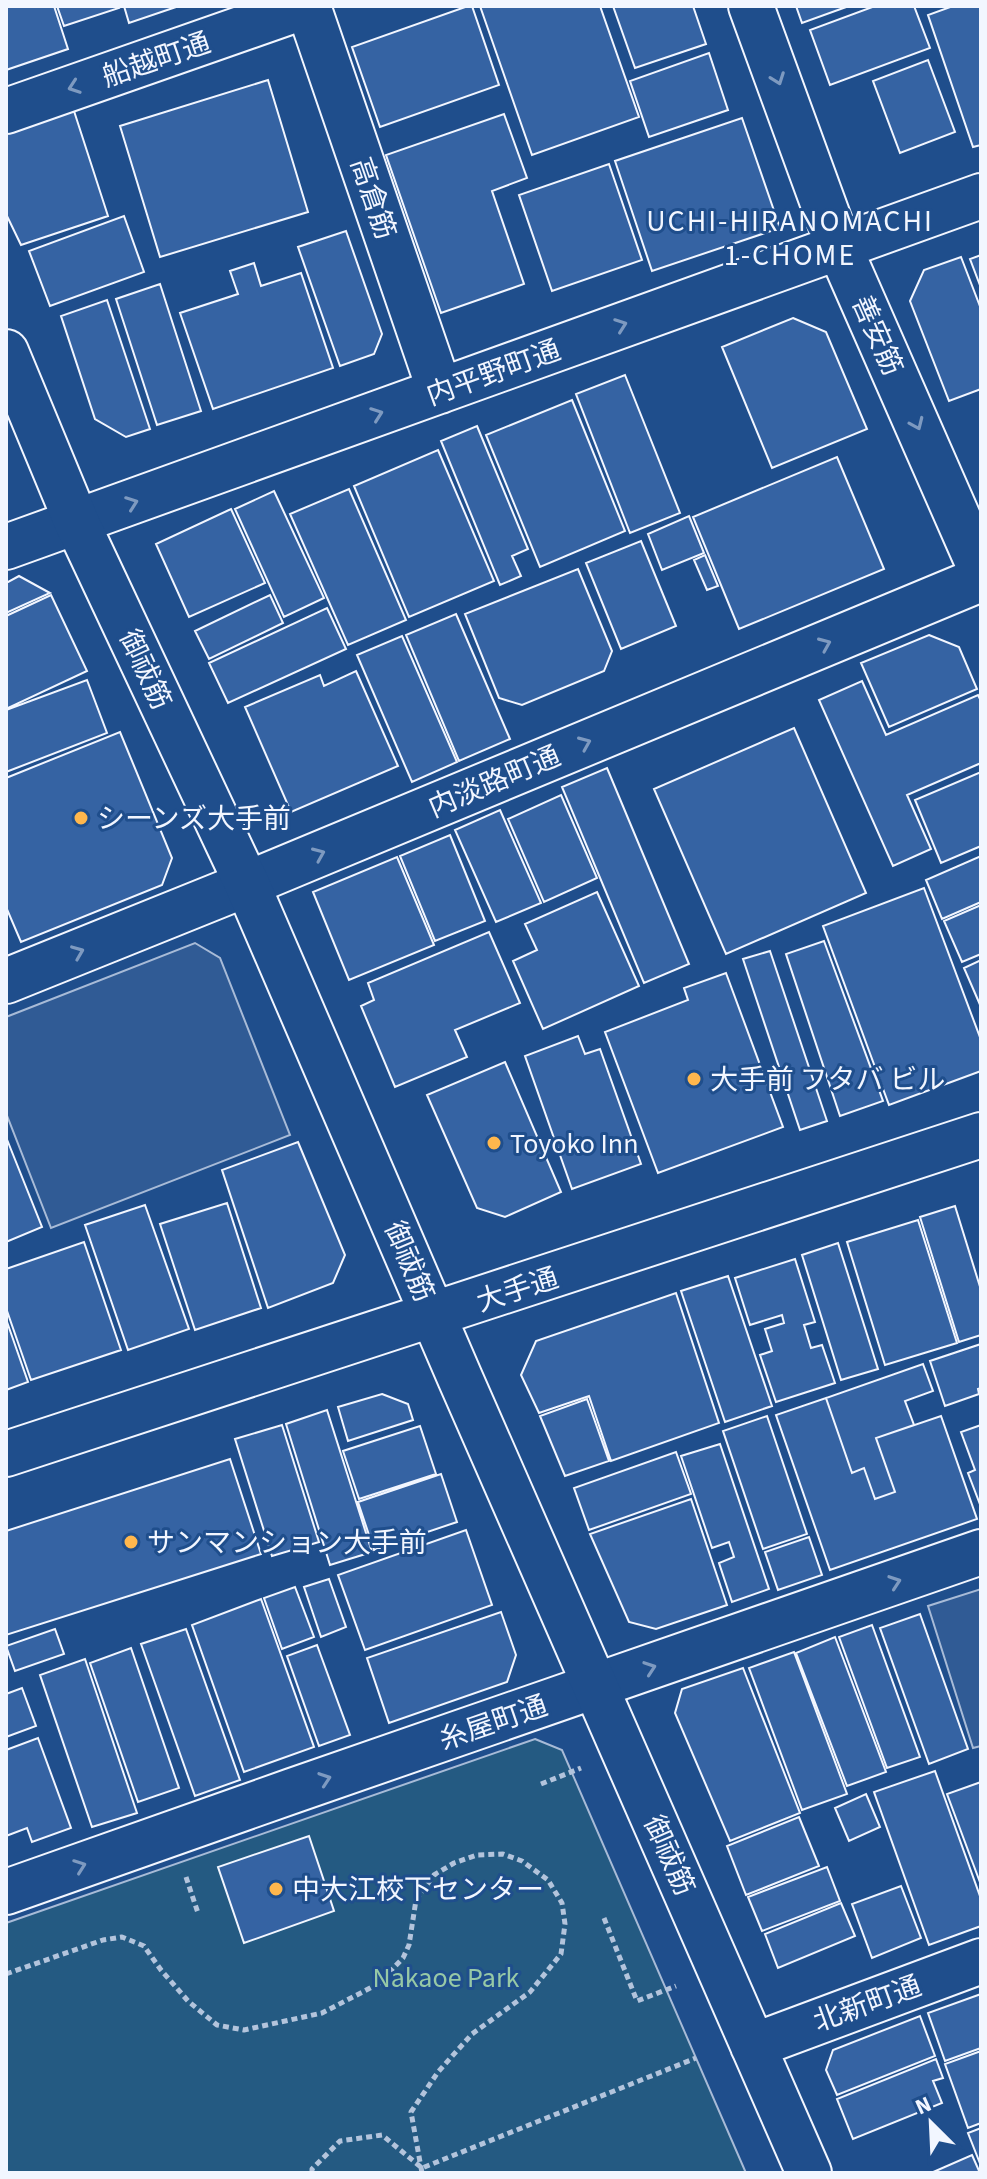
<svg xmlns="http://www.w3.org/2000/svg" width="987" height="2179" viewBox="0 0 987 2179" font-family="'Source Sans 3','Noto Sans JP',sans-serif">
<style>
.green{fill:#245a82;stroke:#a8bbd7;stroke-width:2}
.parking{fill:#305b95;stroke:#a8bbd7;stroke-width:2}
.building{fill:#3563a3;stroke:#f2f6ff;stroke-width:2}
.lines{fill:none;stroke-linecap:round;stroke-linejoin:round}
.minor-casing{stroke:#f2f6ff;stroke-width:48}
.tertiary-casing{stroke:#f2f6ff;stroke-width:48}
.path{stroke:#b3c4dc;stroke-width:5;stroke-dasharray:6 4;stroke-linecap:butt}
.minor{stroke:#1f4e8c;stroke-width:44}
.tertiary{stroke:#1f4e8c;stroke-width:44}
.oneway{stroke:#7e9ac0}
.poi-dot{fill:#ffb74d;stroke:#1f4e8c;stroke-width:3}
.labels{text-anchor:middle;stroke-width:6;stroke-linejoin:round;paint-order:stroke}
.street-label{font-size:28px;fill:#f2f6ff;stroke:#1f4e8c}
.poi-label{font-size:28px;fill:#f2f6ff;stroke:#1f4e8c;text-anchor:start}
.park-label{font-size:28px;fill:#97c8a6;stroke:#1f4e8c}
.neighbourhood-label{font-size:30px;letter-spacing:2px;fill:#f2f6ff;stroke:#1f4e8c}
</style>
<rect width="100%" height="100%" fill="#1f4e8c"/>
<path class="green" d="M535,1739l27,11 184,423h-740v-250z"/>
<path class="parking" d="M195,943l25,15 70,177 -239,93 -45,-115v-96z
M981,1589v157l-8,2 -45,-142z"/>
<path class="building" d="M6,6h48l14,43 -62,21z
M57,6h61l1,2 -55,18z
M124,6h55l-50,17z
M468,6h4l27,79 -119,42 -28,-80z
M480,6h120l39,111 -107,38z
M613,6h80l13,38 -71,24z
M796,6h53l-47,17z
M875,6h39l16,42 -100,37 -20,-55z
M953,6h27l1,4v135l-8,2 -45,-132z
M709,53l19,57 -79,27 -19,-56z
M928,60l27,72 -55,21 -27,-72z
M268,80l40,132 -148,45 -40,-131z
M74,111l34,105 -87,29 -15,-31v-81z
M504,114l23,64 -35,13 32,93 -83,29 -55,-158z
M742,118l38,110 -128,43 -37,-110z
M609,164l33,96 -90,31 -33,-96z
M124,216l20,56 -94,34 -21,-55z
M346,231l36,103 -8,20 -34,12 -42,-119z
M981,255v33l-11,-29z
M961,257l20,52v80l-32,12 -39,-100 14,-31z
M254,263l7,23 40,-13 32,95 -120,41 -33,-96 58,-19 -8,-23z
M160,284l41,127 -44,14 -41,-126z
M107,300l43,129 -24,8 -31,-18 -34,-103z
M793,318l33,14 41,97 -95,39 -50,-121z
M625,375l55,138 -50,20 -54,-139z
M572,400l53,131 -85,36 -54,-132z
M477,426l51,123 -16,7 9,20 -21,9 -59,-144z
M438,450l56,131 -85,36 -55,-131z
M837,457l47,112 -145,60 -46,-112z
M349,489l57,131 -58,25 -58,-131z
M274,491l50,107 -40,19 -49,-108z
M231,509l34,74 -76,34 -33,-73z
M689,516l15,37 -42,17 -14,-36z
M641,541l35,85 -55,23 -35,-86z
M705,555l13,31 -11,4 -13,-30z
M578,569l34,82 -8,20 -82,34 -23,-7 -34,-84z
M19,576l31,17 -44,20v-30z
M51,595l36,76 -81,38v-93z
M270,595l13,28 -74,36 -14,-28z
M327,608l19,41 -118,54 -19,-40z
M456,614l54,125 -51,22 -53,-126z
M929,635l30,12 18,42 -88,38 -28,-64z
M402,636l55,126 -45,20 -55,-127z
M356,671l42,95 -107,46 -46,-105 75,-32 4,11z
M87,680l20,53 -101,39v-62z
M862,681l24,54 92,-40 3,6v62l-74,32 24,54 -38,17 -74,-166z
M794,728l72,165 -140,61 -72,-165z
M120,732l52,126 -10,27 -141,57 -15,-35v-129z
M607,768l82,196 -45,19 -82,-196z
M981,772v74l-40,17 -26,-63z
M561,795l36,83 -53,24 -36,-83z
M500,810l41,93 -45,19 -41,-92z
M450,835l35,86 -50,20 -35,-85z
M981,856v46l-39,17 -16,-39z
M397,857l37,88 -85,35 -36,-88z
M924,888l57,152v31l-92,34 -66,-179z
M597,892l42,94 -96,43 -30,-68 24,-11 -12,-26z
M981,905v49l-19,8 -18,-41z
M489,932l31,71 -65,27 12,27 -72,30 -34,-81 13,-6 -6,-17z
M824,941l59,160 -43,15 -54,-162z
M770,951l57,170 -27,9 -57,-171z
M981,960v47l-17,-39z
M726,973l57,154 -125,46 -53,-141 83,-32 -4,-12z
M578,1036l7,18 15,-5 41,115 -69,25 -47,-133z
M505,1062l56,130 -56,25 -28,-9 -50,-113z
M6,1137l36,90 -36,15z
M298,1142l47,113 -12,28 -65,25 -46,-138z
M227,1203l34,105 -66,22 -35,-106z
M145,1205l44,124 -61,21 -43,-125z
M955,1206l26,84v45l-22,7 -39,-125z
M918,1220l39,123 -72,22 -38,-123z
M84,1242l37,108 -90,30 -25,-72v-39z
M838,1243l40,126 -37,11 -39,-125z
M795,1259l20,63 -11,3 7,23 11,-3 13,38 -59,19 -16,-47 12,-4 -7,-22 19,-6 -2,-8 -32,10 -15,-47z
M728,1276l44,130 -47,16 -44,-131z
M676,1293l43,130 -108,38 -22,-65 -50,17 -18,-38 15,-34z
M6,1319l22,63 -22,8z
M981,1344v44l-3,1 1,5 -34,12 -15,-45z
M923,1364l10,27 -28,10 9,24 -38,13 19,54 -20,7 -11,-31 -12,5 -26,-75z
M382,1394l26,10 5,16 -65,21 -10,-34z
M826,1398l26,75 12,-5 11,31 20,-7 -19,-54 65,-22 36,103 -147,51 -54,-155z
M587,1399l22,62 -44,15 -25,-60z
M327,1410l45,142 -42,13 -44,-141z
M767,1416l40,118 -44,15 -40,-118z
M282,1425l37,117 -47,14 -37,-117z
M981,1425v82l-13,-34 7,-3 -14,-38z
M420,1426l16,48 -77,25 -16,-48z
M720,1444l49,145 -37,13 -13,-39 15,-6 -5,-15 -17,6 -31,-92z
M676,1452l15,42 -102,36 -15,-42z
M230,1459l31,95 -255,81v-104z
M441,1474l16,48 -83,28 -16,-48z
M691,1499l36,106 -71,24 -27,-7 -39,-88z
M466,1530l26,75 -127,45 -27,-75z
M809,1537l13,38 -44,15 -13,-38z
M329,1579l17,48 -25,10 -17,-50z
M295,1587l19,50 -32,12 -18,-51z
M261,1599l53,148 -70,25 -52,-147z
M501,1612l15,43 -9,27 -118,41 -22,-65z
M920,1614l48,135 -39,15 -49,-136z
M872,1625l48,132 -33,11 -48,-131z
M55,1629l9,25 -49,17 -9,-25z
M186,1629l54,151 -45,16 -54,-152z
M835,1637l51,135 -39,14 -51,-133z
M317,1645l33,90 -31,11 -32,-90z
M131,1648l48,140 -41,14 -48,-139z
M794,1652l53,142 -45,16 -53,-142z
M85,1659l52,154 -45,14 -52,-152z
M743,1668l57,145 -70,28 -55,-128 7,-24z
M22,1688l14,38 -30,11v-43z
M38,1738l33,90 -39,14 -5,-14 -21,8v-86z
M935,1771l46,128v27l-52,19 -55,-153z
M981,1782v103l-34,-91z
M866,1794l14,33 -31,14 -14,-33z
M799,1817l20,49 -73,29 -19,-49z
M309,1836l25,75 -90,32 -26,-76z
M827,1867l13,34 -78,30 -14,-34z
M901,1886l20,52 -49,20 -20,-54z
M841,1903l14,33 -77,32 -13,-34z
M981,1994v54l-36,13 -17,-48z
M920,2016l15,40 -98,39 -11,-25 7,-20z
M981,2051v72l-13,5 -23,-64z
M936,2059l7,19 -10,3 9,22 -89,36 -16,-40z
M981,2128v38l-13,-33z
M972,2155l8,18h-49z"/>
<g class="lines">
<g class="minor-casing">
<path id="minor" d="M308,6l132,385
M751,6l88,241 142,323
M6,111l300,-105
M6,547l975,-351
M6,981l241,-97 734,-305
M6,1892l286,-101 689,-239"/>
</g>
<g class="tertiary-casing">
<path id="tertiary" d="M6,352l71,171 170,361 213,494 349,795
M6,1454l975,-319
M753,2046l228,-85"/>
</g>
<path class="path" d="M541,1784l40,-16
M186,1877l12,36
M604,1918l33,83 39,-15
M6,1974l97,-34 19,-3 22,9 17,24 27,31 29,24 27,5 78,-17 56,-29 25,-26 6,-13 7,-45 18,-25 20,-12 23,-8 26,-1 19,7 26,19 14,23 3,21 -4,30 -31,38 -58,42 -34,38 -27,40 11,61
M312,2173v-4l28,-28 42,-6 40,33 274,-110"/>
<use href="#minor" class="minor"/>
<use href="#tertiary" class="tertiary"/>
</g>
<defs><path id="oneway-chevron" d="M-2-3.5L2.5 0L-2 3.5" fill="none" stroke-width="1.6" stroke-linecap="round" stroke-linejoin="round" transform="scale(2)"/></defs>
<g class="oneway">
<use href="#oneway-chevron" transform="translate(778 79) rotate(70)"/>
<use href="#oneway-chevron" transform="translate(74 87) rotate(161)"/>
<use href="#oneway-chevron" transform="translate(621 325) rotate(-20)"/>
<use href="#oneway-chevron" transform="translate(377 414) rotate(-20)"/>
<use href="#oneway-chevron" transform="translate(917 424) rotate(66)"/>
<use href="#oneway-chevron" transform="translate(132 503) rotate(-20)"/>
<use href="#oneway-chevron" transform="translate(825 644) rotate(-23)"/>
<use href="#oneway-chevron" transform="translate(585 743) rotate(-23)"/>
<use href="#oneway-chevron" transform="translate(319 854) rotate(-23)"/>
<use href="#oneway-chevron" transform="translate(78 952) rotate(-22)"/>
<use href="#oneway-chevron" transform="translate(895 1582) rotate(-19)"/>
<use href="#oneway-chevron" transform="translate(650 1668) rotate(-19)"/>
<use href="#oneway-chevron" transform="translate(325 1779) rotate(-19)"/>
<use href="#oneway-chevron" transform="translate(80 1866) rotate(-20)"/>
</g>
<g class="poi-dot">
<circle cx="81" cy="818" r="8"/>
<circle cx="694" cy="1079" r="8"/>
<circle cx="494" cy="1143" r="8"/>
<circle cx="131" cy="1542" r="8"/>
<circle cx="276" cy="1889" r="8"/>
</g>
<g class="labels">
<g class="street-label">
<text transform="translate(156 59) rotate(-19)" y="10">船越町通</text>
<text transform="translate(374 198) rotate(71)" y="10">高倉筋</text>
<text transform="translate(878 335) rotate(66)" y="10">善安筋</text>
<text transform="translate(493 372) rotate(-20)" y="10">内平野町通</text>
<text transform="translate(146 669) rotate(65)" y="10">御祓筋</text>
<text transform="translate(494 781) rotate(-23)" y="10">内淡路町通</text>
<text transform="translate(410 1261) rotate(67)" y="10">御祓筋</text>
<text transform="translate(517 1289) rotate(-18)" y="10">大手通</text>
<text transform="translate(493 1722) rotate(-19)" y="10">糸屋町通</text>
<text transform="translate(670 1855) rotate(66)" y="10">御祓筋</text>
<text transform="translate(867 2003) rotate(-20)" y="10">北新町通</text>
</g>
<g class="poi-label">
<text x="97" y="828">シーンズ大手前</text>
<text x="710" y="1089">大手前 フタバ ビル</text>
<text x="510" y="1153">Toyoko Inn</text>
<text x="147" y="1552">サンマンション大手前</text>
<text x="292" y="1899">中大江校下センター</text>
</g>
<g class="park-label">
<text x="446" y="1987">Nakaoe Park</text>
</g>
<g class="neighbourhood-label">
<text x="790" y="231">UCHI-HIRANOMACHI<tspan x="790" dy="34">1-CHOME</tspan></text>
</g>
</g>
<rect width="987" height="2179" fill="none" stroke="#f2f6ff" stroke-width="16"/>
<g transform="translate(931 2123) rotate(336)" stroke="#1f4e8c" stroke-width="6" paint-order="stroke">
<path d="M0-6L14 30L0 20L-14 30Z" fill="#f2f6ff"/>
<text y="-12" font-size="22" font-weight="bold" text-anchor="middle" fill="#f2f6ff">N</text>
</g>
</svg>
